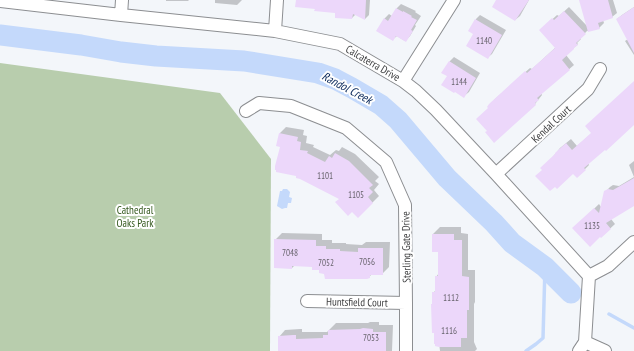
<svg xmlns="http://www.w3.org/2000/svg" width="634" height="351" viewBox="0 0 634 351" font-family="'PT Sans Narrow',sans-serif">
<style>
.green{fill:#b8cdad}
.water{fill:#c4d9fb}
.shadow{fill:#0003}
.lines{fill:none;stroke-linecap:round;stroke-linejoin:round}
.stream{stroke:#c4d9fb;stroke-width:3.5}
.river{stroke:#c4d9fb;stroke-width:21}
.building{fill:#ecd7fa}
.street-casing{stroke:#8c8e91;stroke-width:14}
.street{stroke:#fff;stroke-width:12}
.labels{text-anchor:middle;stroke-width:4;stroke-linejoin:round;paint-order:stroke}
.number-label{font-size:9px;fill:#68646d}
.street-label{font-size:11px;fill:#3c3d3e;stroke:#fff}
.park-label{font-size:11px;fill:#34581e;stroke:#fff}
.water-label{font-size:12px;font-style:italic;fill:#112f60;stroke:#fff}
</style>
<rect width="100%" height="100%" fill="#f3f6fa"/>
<path class="green" d="M0,63l220,30 51,66 -1,192h-270z"/>
<path class="water" d="M283,189h4l3,3 -1,5 3,1 -1,5h-3l-1,5h-2l-3,1 -5,-3 3,-15h2z"/>
<path class="shadow" d="M166,0h23l-1,1h-22z
M215,0h27l-5,5 -22,-2z
M302,0h68l-1,15 -4,4 -9,-5 -4,4 -16,-6 -20,-4z
M498,0h31l-9,16 -5,4z
M582,0h31l4,13 -5,4 -9,3 1,3 -5,5 -12,3 -7,7 1,1 -4,4 1,1 -12,11 8,10 -33,28 1,2 -7,9 -47,27 1,-23 6,-9 35,-31 2,1 24,-22 -11,-21 12,-11 2,1 10,-9 18,19z
M401,4l15,7 -1,1 6,4 -6,9 1,1 -6,10 -5,5 -8,-5 -5,4 -8,-21 5,-5 3,2 5,-8z
M634,7v48l-9,-14 3,-2 -11,-20 5,-4z
M480,15l26,15 -14,24 -5,4 -12,-24 1,-15z
M454,57l26,16 -11,19 -5,4 -16,-20 -5,-3 7,-12z
M634,82v42l-46,39 1,2 -12,12 -4,-5 -30,-3 17,-21 11,-9 6,7 15,-13z
M286,127l18,3 -1,5 4,1 -1,7 8,2 -1,2 17,8 6,-5 3,1 3,-4 13,7 24,23 -4,4 4,3 -5,6 5,6 -21,21 -18,-18 -59,-53 -1,-13z
M634,161v44l-23,14 4,5 -14,13 -27,-9 25,-24 2,3 4,-15 5,-5 3,-2 6,1 15,-9 -5,-12z
M440,227h21v6l7,1v36h7v32l-1,2v38l3,7 -2,2h-35l-7,-58 3,-3v-13l3,-4v-22l-6,-17z
M282,233l40,1v6h10v3h14v1l16,1 4,-3h24l-1,25 -7,7h-10l-3,3 -44,-4 -12,-7 -18,-1 -3,3 -17,-28z
M370,322h9v3h14l-1,26h-113v-14l6,-7 15,-1h2v3h25l9,-9h32z"/>
<g class="lines">
<path class="stream" d="M609,314l25,14
M526,351l10,-7 7,-6 2,-71"/>
<path class="river" d="M0,35l81,10 40,7 35,4 88,5 74,12 17,6 17,9 29,17 17,15 49,58 47,45 18,20 33,24 26,26"/>
</g>
<path class="building" d="M296,0h70l-1,20 -12,-6 -1,5 -17,-1v-5l-21,-2 1,-2 -20,-2z
M496,0h33l-14,21 -23,-14z
M579,0h29l5,18 -15,5 2,6 -12,3z
M634,7v46l-18,-34z
M396,8l7,4v-1l9,5 -1,1 6,3 -6,10 2,1 -7,11 -10,-6 -3,5 -17,-10 8,-13 4,3z
M564,11l22,23 -10,9 2,2 -4,3v1l-12,11 8,10 -33,28 2,2 -4,3 1,2 -42,38 -9,-11 2,-1 -11,-12 12,-11 -1,-1 2,-3 36,-33 2,2 28,-25 -16,-18 13,-12 2,2z
M475,19l27,16 -14,24 -22,-13 7,-12 -5,-3z
M449,61l27,17 -12,20 -9,-6 -1,1 -13,-8 6,-9 -6,-3z
M634,81v44l-28,26 -1,-1 -21,18 2,2 -9,8 -4,-4 -16,15 -2,-2 -5,4 -15,-15 7,-6 -2,-2 15,-14v-1l11,-10 6,7 19,-17 -6,-7z
M279,133l19,4 -1,4 4,1 -1,8 8,1 -1,2 18,9 4,-6 3,2 3,-5 14,8 24,24 -4,3 4,4 -5,5 5,6 -15,15 -6,-6 -4,4 -13,-14 4,-3 -39,-20 -4,-1v-2l-20,-4v-2h-1v-4l5,-19 -4,-1z
M634,178v28l-28,17 5,6 -10,9 -1,-1 -10,10 -18,-19 22,-20 5,5 5,-22 4,-2 5,1z
M432,234h22v6h8v36l7,1v33h-2v28h-6v9h-22l-4,-1v-2h-1v-11h-2l-1,-29h1v-12h3v-16h3v-24h-6z
M274,239l42,1v6h10v3h14v2l18,1v-4h25v27h-13v3l-3,1h-42l-1,-5 -5,-1v-3h-7v-3l-20,-1v3l-18,-1z
M363,328l10,1v3h13v19h-108v-15l15,-1h3v4l27,-1v-3h5v-5l32,-1z"/>
<g class="lines">
<g class="street-casing">
<path id="street" d="M0,1l121,14 154,16 65,13 63,37 13,10 20,19 60,64 93,102 -4,66 -6,9
M121,15l1,-15
M275,31l2,-31
M403,81l51,-81
M246,111l13,-8 32,3 55,22 40,34 19,43 1,98v48
M496,174l92,-85 12,-20
M589,276l19,-10 26,-24
M307,301l99,2
M585,342l20,9"/>
</g>
<use href="#street" class="street"/>
</g>
<g class="labels">
<g class="number-label">
<text x="484" y="44">1140</text>
<text x="459" y="85">1144</text>
<text x="325" y="179">1101</text>
<text x="356" y="198">1105</text>
<text x="592" y="229">1135</text>
<text x="290" y="256">7048</text>
<text x="367" y="265">7056</text>
<text x="326" y="266">7052</text>
<text x="451" y="301">1112</text>
<text x="449" y="334">1116</text>
<text x="371" y="341">7053</text>
</g>
<g class="street-label">
<text transform="translate(373 63) rotate(30)" y="4">Calcaterra Drive</text>
<text transform="translate(551 124) rotate(-43)" y="4">Kendal Court</text>
<text transform="translate(406 247) rotate(-91)" y="4">Sterling Gate Drive</text>
<text transform="translate(357 302) rotate(1)" y="4">Huntsfield Court</text>
</g>
<g class="park-label">
<text x="135" y="214">Cathedral<tspan x="135" dy="13">Oaks Park</tspan></text>
</g>
<g class="water-label">
<text transform="translate(347 88) rotate(28)" y="4">Randol Creek</text>
</g>
</g>
</svg>
